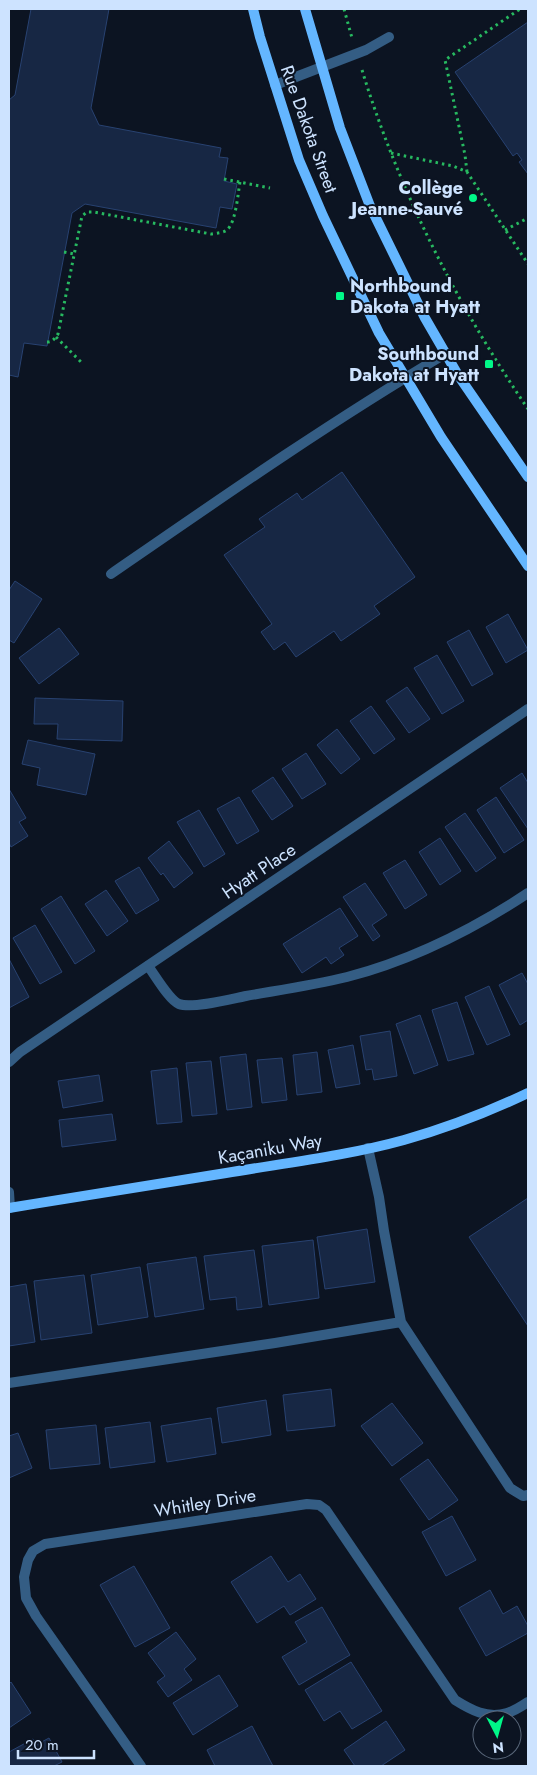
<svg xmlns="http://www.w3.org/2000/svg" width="537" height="1775" viewBox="0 0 537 1775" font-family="Jost,sans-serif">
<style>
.building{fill:#172744;stroke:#284271}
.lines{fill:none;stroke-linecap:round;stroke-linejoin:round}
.path{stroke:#27b960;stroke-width:3;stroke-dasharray:2.5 4;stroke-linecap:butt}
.lane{stroke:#345d84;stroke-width:10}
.street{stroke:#345d84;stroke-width:10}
.secondary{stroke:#64b6ff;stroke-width:10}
.poi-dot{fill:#00f888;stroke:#0c1422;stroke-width:2}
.labels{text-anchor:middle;stroke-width:4;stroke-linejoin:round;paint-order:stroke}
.street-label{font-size:18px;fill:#cde3ff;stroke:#0c1422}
.poi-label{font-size:18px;font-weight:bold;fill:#cde3ff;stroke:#0c1422;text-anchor:end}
</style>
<rect width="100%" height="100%" fill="#0c1422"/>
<path class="building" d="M31,9h78l-18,99 8,17 122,23 -2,9 9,1 -4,23 13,3 -5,25 -12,-2 -4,21 -131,-24 -13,9 -25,133 -23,-3 -6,34 -9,-2v-275l6,-5z
M528,22v152l-9,-12 3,-2 -5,-7 -4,3 -58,-84z
M342,472l73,105 -41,29 6,8 -39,27 -7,-10 -38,26 -11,-15 -11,8 -13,-18 11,-8 -48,-69 41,-28 -6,-8 38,-26 5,7z
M15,581l27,18 -28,44 -5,-3v-50z
M508,614l20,36 -22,13 -20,-36z
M59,628l20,26 -40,30 -20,-26z
M469,630l24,44 -21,12 -25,-44z
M437,655l27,46 -22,13 -28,-46z
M407,687l23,32 -21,14 -23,-32z
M35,698l88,3 -1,40 -65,-2 1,-15h-24z
M371,706l24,33 -21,15 -24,-33z
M337,729l23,30 -19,15 -24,-29z
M28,740l67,14 -9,41 -49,-10 3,-17 -18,-4z
M306,753l20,31 -24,15 -20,-30z
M522,773l6,10v46l-28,-41z
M273,777l20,29 -21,14 -20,-29z
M9,789l17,29 -7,4 9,14 -17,11 -2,-4z
M239,797l20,34 -22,13 -20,-35z
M496,797l28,43 -20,13 -27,-43z
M199,810l26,44 -21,13 -27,-45z
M465,813l31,45 -20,14 -31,-45z
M440,838l21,33 -21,14 -21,-33z
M169,841l24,32 -19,15 -11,-15 -2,2 -13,-17z
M405,860l22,35 -22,14 -22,-36z
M139,867l20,33 -23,14 -21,-33z
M365,883l22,32 -15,10 8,11 -7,5 -30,-44z
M106,890l22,31 -21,15 -22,-32z
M61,896l34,55 -20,13 -34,-55z
M340,908l18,28 -19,12 5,7 -13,9 -5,-7 -24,16 -19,-29z
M35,925l27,47 -22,12 -27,-46z
M9,959l20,38 -20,11z
M522,973l6,11v36l-8,5 -21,-40z
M489,986l21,49 -23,10 -22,-48z
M457,1002l17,52 -26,7 -16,-51z
M420,1015l18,50 -24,9 -18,-50z
M390,1031l7,45 -23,4 -2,-11 -6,1 -6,-34z
M353,1045l7,39 -24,4 -8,-38z
M317,1052l5,40 -25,3 -4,-40z
M246,1054l6,53 -25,3 -7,-53z
M282,1058l5,42 -25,3 -5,-43z
M211,1061l6,53 -25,2 -6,-53z
M177,1068l5,54 -25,2 -6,-53z
M99,1075l4,26 -40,7 -5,-27z
M112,1114l4,26 -54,7 -3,-27z
M528,1198v128l-59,-89z
M367,1229l8,53 -50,7 -8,-52z
M313,1240l6,58 -50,7 -7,-59z
M254,1250l8,57 -25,3 -1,-13 -26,3 -6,-44z
M196,1257l8,52 -49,8 -8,-53z
M140,1267l8,50 -50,8 -7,-50z
M84,1275l8,58 -51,7 -7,-59z
M26,1284l9,58 -26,4v-59z
M331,1389l4,37 -48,5 -4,-36z
M266,1400l5,35 -49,8 -5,-35z
M392,1403l31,40 -31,23 -31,-40z
M211,1418l5,36 -49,8 -6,-36z
M150,1422l5,40 -45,6 -5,-40z
M96,1425l4,39 -50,5 -4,-39z
M18,1433l14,35 -23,10v-42z
M428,1459l30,41 -29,20 -29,-41z
M452,1516l24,44 -30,16 -24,-44z
M271,1556l17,26 12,-8 16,25 -26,16 -6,-9 -27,17 -26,-41z
M134,1566l36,62 -35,19 -35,-62z
M490,1590l13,24 14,-8 11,20v7l-42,23 -27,-48z
M322,1607l28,48 -51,30 -17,-28 25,-15 -12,-20z
M176,1632l20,27 -12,10 8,11 -24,17 -11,-15 8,-6 -17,-23z
M351,1662l31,49 -30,18 -12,-18 -16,10 -19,-31z
M219,1675l19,31 -45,29 -20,-32z
M11,1682l20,31 -22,15v-44z
M386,1721l19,29 -24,16h-26l-11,-16z
M252,1726l21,40h-58l-8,-16z
M49,1738l13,24 -8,4h-45v-14l24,-13 3,6z"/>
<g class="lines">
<path class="path" d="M344,9l8,29
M362,70c37,121 95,235 166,339
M391,153l62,13 14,6 61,92
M467,172l-2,-17 -20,-95 75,-51
M224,179l46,9
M505,230l23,-12
M64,252l10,2
M56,337l25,25
M47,342c6,0 8,-4 11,-8l24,-118 5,-4h7l117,22c6,-1 12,-1 16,-4 9,-8 11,-37 13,-48"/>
<path class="lane" d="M275,85l91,-35 23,-13
M111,574c110,-76 219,-152 334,-220
M148,966c7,9 21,34 31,38 13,5 52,-5 67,-8 34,-6 68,-11 101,-19 65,-17 125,-47 181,-84
M368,1148l11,49 5,34 17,91 109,166 13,8 5,-1
M9,1383l266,-40 126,-21"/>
<path class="street" d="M9,1062l11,-10 508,-343
M9,1192l1,16
M141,1766l-105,-150 -10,-18 -2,-21 4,-17 5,-9 12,-7 262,-40 12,1 7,5 129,190c16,10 32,19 52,13 7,-2 15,-7 21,-11"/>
<path class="secondary" d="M253,9l7,28 39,123 24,56 56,117 62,104 87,129
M305,9l35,119 30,78 55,112 33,57 70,102
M9,1208c72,-12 144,-23 217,-35 59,-10 120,-17 178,-33 43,-12 84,-28 124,-47"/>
</g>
<g class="poi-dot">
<circle cx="473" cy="198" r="5"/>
<rect x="335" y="291" width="10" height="10" rx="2.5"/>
<rect x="484" y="359" width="10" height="10" rx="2.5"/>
</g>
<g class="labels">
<g class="street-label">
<text transform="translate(309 129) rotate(70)" y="6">Rue Dakota Street</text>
<text transform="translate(259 871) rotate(-34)" y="6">Hyatt Place</text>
<text transform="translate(270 1149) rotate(-10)" y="6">Kaçaniku Way</text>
<text transform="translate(205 1503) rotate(-9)" y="6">Whitley Drive</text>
</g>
<g class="poi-label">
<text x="463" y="194">Collège<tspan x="463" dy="21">Jeanne-Sauvé</tspan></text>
<text x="350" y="292" text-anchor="start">Northbound<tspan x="350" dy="21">Dakota at Hyatt</tspan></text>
<text x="479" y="360">Southbound<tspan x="479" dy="21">Dakota at Hyatt</tspan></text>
</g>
</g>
<rect width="537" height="1775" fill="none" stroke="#cde3ff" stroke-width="20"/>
<g transform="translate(497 1735) rotate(174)"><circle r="24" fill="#0c1422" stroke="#59677a"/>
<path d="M0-4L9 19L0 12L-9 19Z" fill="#00f888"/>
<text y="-8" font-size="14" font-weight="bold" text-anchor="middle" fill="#cde3ff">N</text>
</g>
<path d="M18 1750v8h76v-8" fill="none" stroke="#cde3ff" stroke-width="2.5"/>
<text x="25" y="1750" font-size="15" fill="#cde3ff" stroke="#0c1422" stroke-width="4" paint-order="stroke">20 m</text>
</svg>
